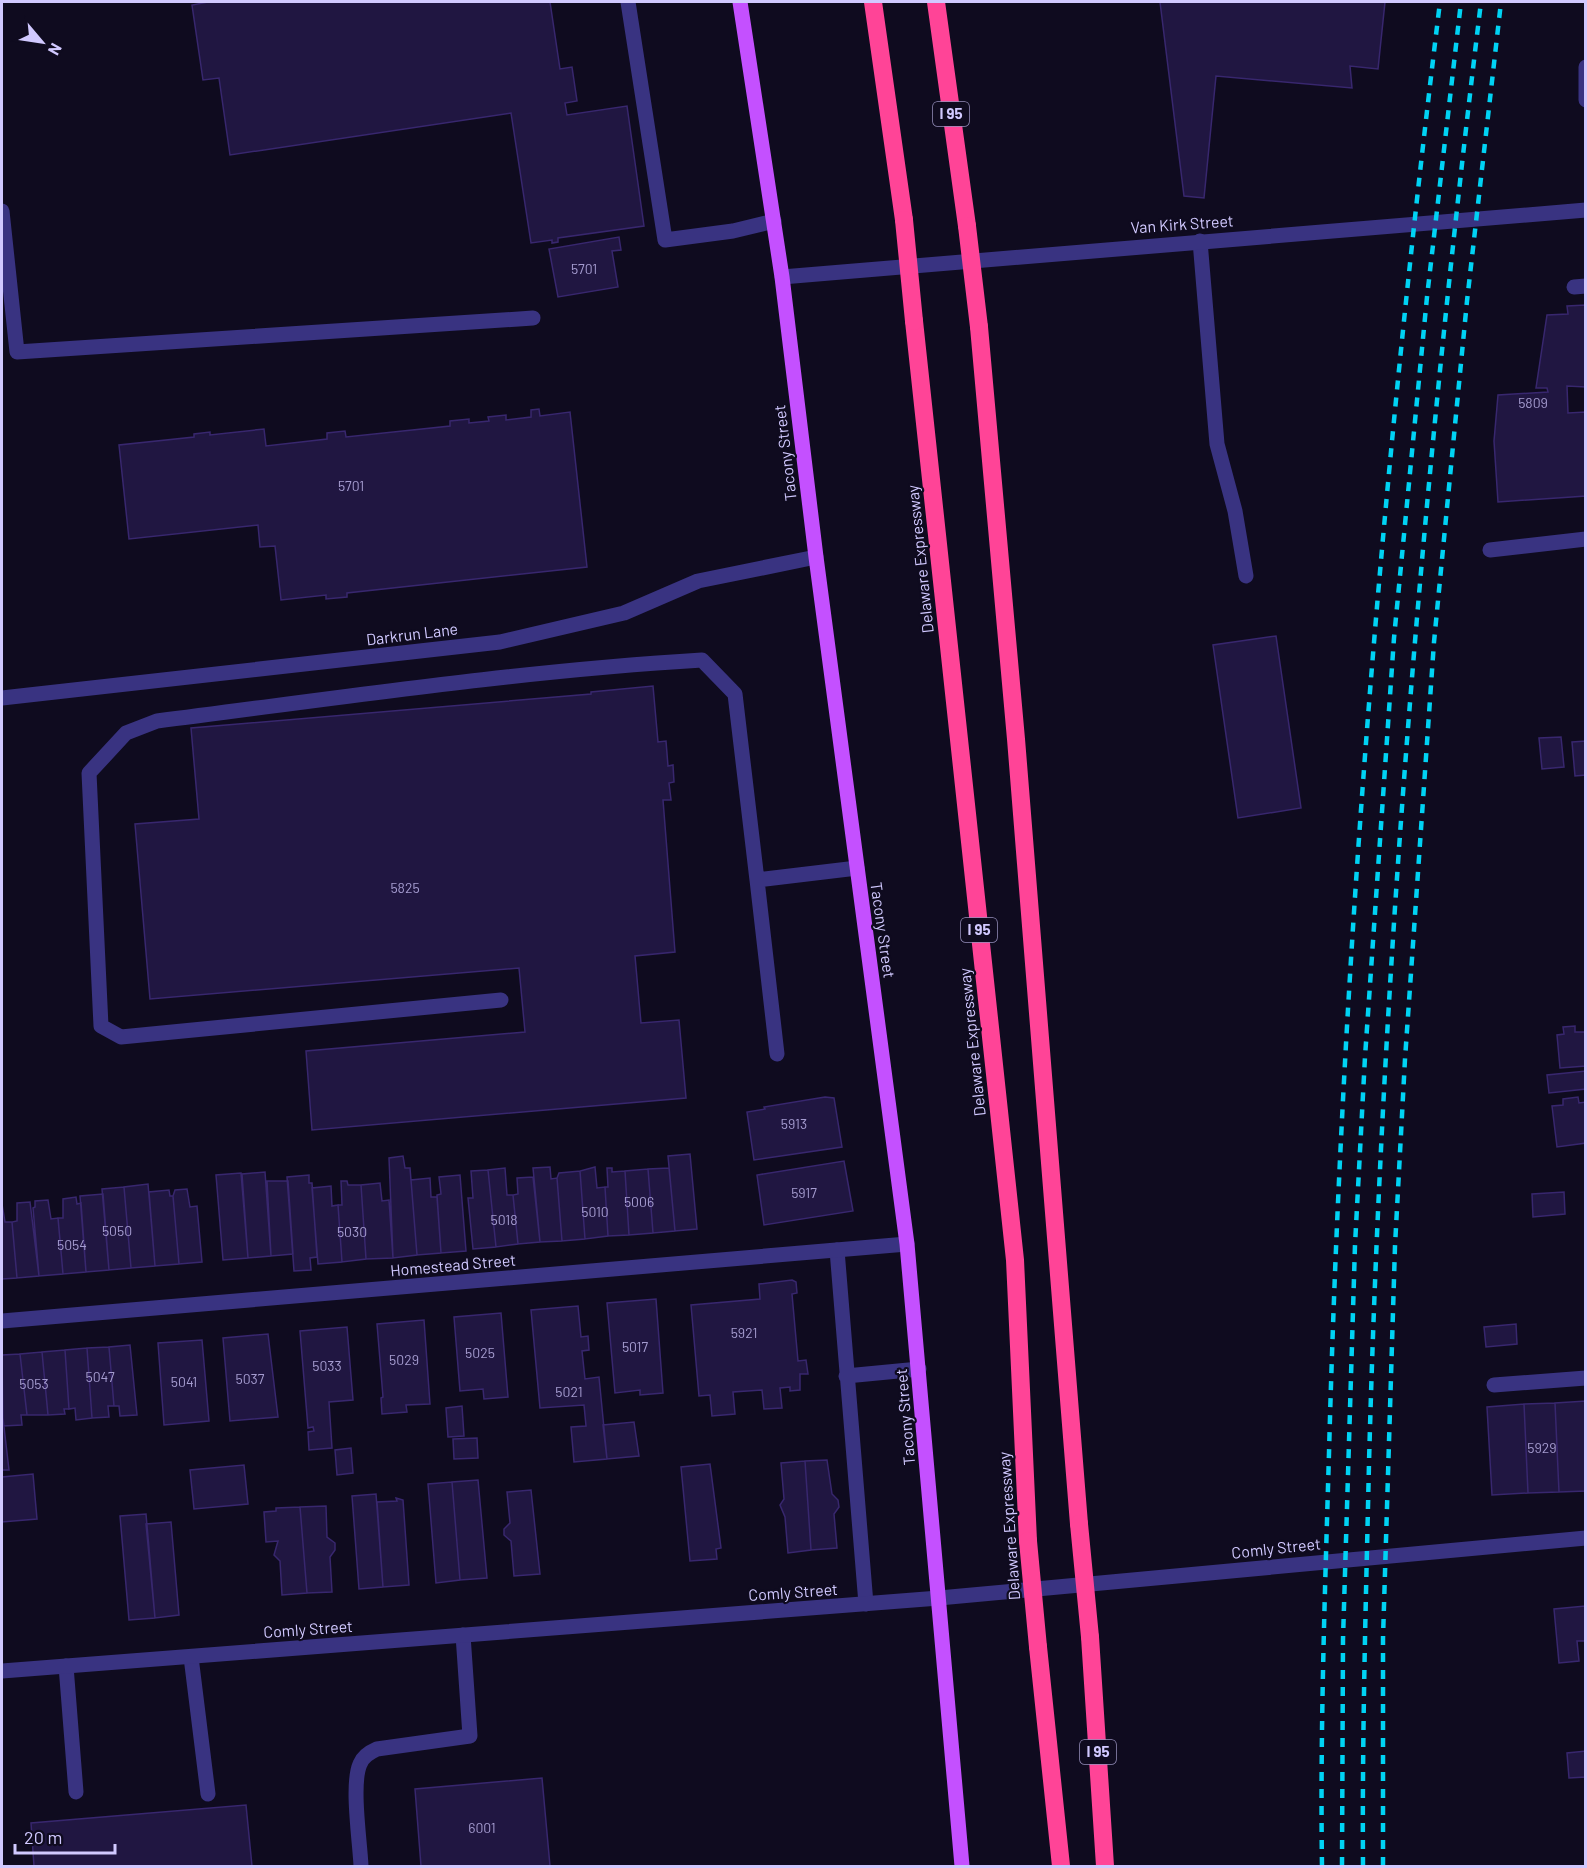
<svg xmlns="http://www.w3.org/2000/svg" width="1587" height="1868" viewBox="0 0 1587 1868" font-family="Barlow,sans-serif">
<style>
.building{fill:#201641;stroke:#38276e;stroke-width:1.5}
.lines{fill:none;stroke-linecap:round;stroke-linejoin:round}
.lane{stroke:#393381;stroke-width:15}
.street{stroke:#393381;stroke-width:15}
.primary{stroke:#c450ff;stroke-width:15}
.highway{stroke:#ff4497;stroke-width:18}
.rail{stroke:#00d3f4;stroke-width:4.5;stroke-dasharray:9 8;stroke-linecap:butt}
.highway-bridge{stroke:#ff4497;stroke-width:18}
.labels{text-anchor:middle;stroke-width:4.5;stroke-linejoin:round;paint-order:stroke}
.number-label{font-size:14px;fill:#a59cd0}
.shield{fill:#0f0b1f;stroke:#9790bc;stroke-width:1.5}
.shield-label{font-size:15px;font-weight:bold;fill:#d1c9ff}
.street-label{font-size:16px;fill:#d1c9ff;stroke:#0f0b1f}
</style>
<rect width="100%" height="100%" fill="#0f0b1f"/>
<path class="building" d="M208,2h342l10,67 12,-2 5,34 -12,2 2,12 60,-9 17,120 -86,12v4l-6,1v-3l-21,3 -20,-130 -281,42 -11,-77 -16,2 -11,-75z
M1160,2h225l-7,67 -28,-3 2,22 -136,-12 -12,122 -20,-2z
M619,237l2,13 -9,1 6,36 -60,10 -9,-48z
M1586,305v82l-19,-1 1,27 18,-1v84l-88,6 -4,-61 4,-46 50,-3 -1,-4h-11l11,-73 21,-1 -1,-8z
M539,409l1,7 30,-4 17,155 -240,26v4l-21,2v-4l-45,5 -6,-54 -15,1 -2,-22 -129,14 -10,-94 75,-8v-3l16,-2v3l54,-6 2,17 61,-7v-6l18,-2 1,6 104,-11v-5l19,-2v4l20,-2 -1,-4 18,-2v5l25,-3v-7z
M1276,636l25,172 -63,10 -25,-173z
M653,686l5,56 8,-1 2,25 5,-1 1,17 -5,1 2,17h-8l12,152 -40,4 6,67 38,-3 7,78 -374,32 -6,-79 219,-19 -6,-64 -369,31 -15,-175 64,-5 -8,-91 400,-34v-2z
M1561,737l3,30 -22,2 -3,-31z
M1586,741v34l-11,1 -3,-34z
M1575,1026v6h11v34l-26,2 -3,-33 7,-1 -1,-7z
M1586,1071v18l-37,4 -2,-18z
M825,1097l9,1 8,49 -88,13 -7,-48 18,-3 -1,-2z
M1578,1097l1,6 7,-1v41l-29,4 -5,-41 11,-1v-6z
M690,1154l7,75 -22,2 -7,-75z
M403,1156l2,12h5l7,87 -24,3 -4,-100z
M844,1161l9,50 -89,14 -7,-50z
M550,1167l1,12 6,-1 5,63 -22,1 -7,-74z
M595,1167l2,21 8,-1 3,49 -23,3 -5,-68z
M505,1168l2,27h6l5,49 -22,3 -8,-77z
M607,1168h5v4l13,-1 4,64 -21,1 -3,-49h3z
M669,1168l6,63 -22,2 -5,-64z
M648,1169l5,64 -24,2 -4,-64z
M488,1170l8,77 -23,2 -5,-51h5l-2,-27z
M580,1171l5,68 -23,2 -5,-63 2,-5z
M265,1172l6,84 -23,2 -6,-84z
M241,1173l7,85 -25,2 -7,-85z
M309,1175v8h3l5,74 -7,1 1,12 -17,1 -7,-94z
M460,1175l6,76 -25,2 -4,-58 4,-1 -2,-17z
M533,1177l7,65 -22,2 -5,-49 5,-1 -1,-16z
M430,1178l1,19h6l4,56 -24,2 -6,-75z
M267,1181h21l5,73 -22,2z
M341,1181h6l1,4h13l5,74 -24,3 -4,-57h4z
M380,1183l2,18 7,-1 4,58 -27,1 -5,-74z
M148,1184l7,82 -24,2 -7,-81z
M331,1186l1,20 6,-1 4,57 -24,2 -6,-76z
M124,1187l7,81 -22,2 -7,-81z
M187,1189l3,18 7,-1 5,56 -23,2 -6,-68 2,-6z
M169,1190l1,6h3l6,68 -24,2 -6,-74z
M1564,1192l1,22 -32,3 -1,-23z
M103,1194l6,76 -23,2 -6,-76z
M76,1197l1,7 4,-1 5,69 -23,2 -5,-56h5v-19z
M48,1200l3,19 7,-1 5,56 -24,2 -6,-68 2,-1v-6z
M30,1202l9,74 -22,2 -5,-56 5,-1v-18z
M2,1204l3,18h7l5,56 -15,1z
M792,1280l4,2 1,11 -5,1 6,67 8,-1 2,14h-8v16l-10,1v-4l-10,1 2,20 -18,1 -2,-19 -29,2 2,22 -23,2 -2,-21 -11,1 -8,-91 69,-6 -1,-15z
M656,1299l7,94 -23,2v-5l-25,3 -8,-90z
M578,1306l3,31 7,-1 1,14 -7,1 3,28 14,-2 8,82 -33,3 -3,-35 15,-1 -2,-21 -44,3 -9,-98z
M501,1313l7,84 -24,2 -1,-10 -23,2 -6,-74z
M424,1320l6,84 -24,1 1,7 -25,2 -1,-16 2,-1 -6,-73z
M1516,1324l1,20 -31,3 -2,-20z
M347,1327l6,73 -24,2 3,46 -23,2 -1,-18 6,-1 -1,-4 -5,1 -8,-97z
M268,1334l10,83 -48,4 -7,-83z
M202,1340l7,81 -45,4 -6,-82z
M130,1345l7,70 -17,1 -1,-10h-5l-5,-59z
M109,1347l5,59h-6l1,11 -17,1 -5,-70z
M87,1348l5,70 -16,2 -1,-12 -6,1 -4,-59z
M65,1350l4,59h-5l1,5 -17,1 -6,-63z
M42,1352l6,63h-21l-7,-61z
M20,1354l7,61h-6l1,10 -19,1 -1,-71z
M1586,1401v90l-27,1 -4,-89z
M1555,1403l4,89 -31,1 -4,-89z
M1524,1404l4,89 -36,2 -5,-88z
M462,1406l2,30 -16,1 -2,-29z
M2,1410l7,60h-7z
M634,1422l5,34 -32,3 -4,-34z
M477,1438l1,20 -24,1 -1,-20z
M351,1448l2,25 -16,2 -2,-25z
M827,1460l5,34 6,6 1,7 -5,7 3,34 -26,2 -6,-89z
M805,1461l6,89 -23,3 -3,-36 -5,-12 4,-6 -3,-36z
M710,1464l11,84 -5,1 1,10 -27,2 -9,-94z
M244,1465l4,39 -54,5 -4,-39z
M33,1474l4,45 -35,3v-45z
M478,1480l9,98 -27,2 -8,-98z
M452,1482l8,98 -24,3 -8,-99z
M531,1490l9,84 -26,2 -3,-35 -7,-6v-6l6,-6 -3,-31z
M376,1494l7,93 -24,2 -7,-93z
M396,1498l7,2 6,85 -26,2 -6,-85 20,-1z
M326,1506l1,31 8,6v7l-5,7 2,35 -25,1 -7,-86z
M300,1507l7,86 -25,2 -2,-34 -6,-6 4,-14 -12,1 -2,-30 12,-1v-3z
M146,1514l9,104 -26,2 -9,-104z
M171,1522l8,93 -24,3 -9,-94z
M1585,1606l1,35h-9l2,20 -20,2 -5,-54z
M1586,1751v26l-17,1 -2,-25z
M542,1778l8,88h-129l-6,-77z
M246,1805l6,61h-218l-3,-43z"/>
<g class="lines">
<path class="lane" d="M628,2l37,238 68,-9 41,-10
M1586,67v33
M2,211l15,141 516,-34
M1200,241l17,203 18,67 11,65
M1574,287l12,-1
M1490,550l96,-11
M501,1000l-380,37 -20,-11 -12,-253 37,-40 31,-12c181,-23 362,-50 545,-61l33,34 22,186
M777,1054l-20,-174 100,-12
M837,1250l29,354
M846,1376l73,-7
M1494,1385l92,-7
M191,1657l17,137
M66,1666l10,126
M361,1866c-1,-24 -10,-82 -1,-102 3,-8 10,-12 17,-15l93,-13 -7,-101"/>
<path class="street" d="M782,277l804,-67
M2,698l498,-56 124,-29 74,-32 118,-24
M2,1321l905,-77
M2,1671l937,-73 647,-60"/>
<path class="primary" d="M740,2l42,275 34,280 91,687 55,622"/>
<path class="highway" d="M873,2l31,218
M936,2l31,224
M914,321l101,939 13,281
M979,327l37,412 63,785
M1090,1637l15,229
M1038,1647l23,219"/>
<path class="rail" d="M1322,1866c-2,-137 3,-275 7,-413 13,-485 52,-969 111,-1451
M1342,1866l1,-227 12,-394 10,-188 29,-419 33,-341 34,-295
M1363,1866c-1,-134 3,-269 6,-403 13,-489 53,-976 112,-1461
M1383,1866v-228l12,-392 10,-187 29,-417 33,-341 34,-299"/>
<path class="highway-bridge" d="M904,220l10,101
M967,226l12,101
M1079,1524l11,113
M1028,1541l10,106"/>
</g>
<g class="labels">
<g class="number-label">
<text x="584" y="274">5701</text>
<text x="1533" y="408">5809</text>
<text x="351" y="491">5701</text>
<text x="405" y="893">5825</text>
<text x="794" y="1129">5913</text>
<text x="804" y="1198">5917</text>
<text x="639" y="1207">5006</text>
<text x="595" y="1217">5010</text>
<text x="504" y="1225">5018</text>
<text x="117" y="1236">5050</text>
<text x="352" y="1237">5030</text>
<text x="72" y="1250">5054</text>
<text x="744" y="1338">5921</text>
<text x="635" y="1352">5017</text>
<text x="480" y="1358">5025</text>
<text x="404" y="1365">5029</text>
<text x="327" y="1371">5033</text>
<text x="100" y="1382">5047</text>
<text x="250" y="1384">5037</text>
<text x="184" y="1387">5041</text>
<text x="34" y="1389">5053</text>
<text x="569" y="1397">5021</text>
<text x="1542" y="1453">5929</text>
<text x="482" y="1833">6001</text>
</g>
<g class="shield">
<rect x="933" y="102" width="36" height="24" rx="4.5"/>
<rect x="961" y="918" width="36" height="24" rx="4.5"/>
<rect x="1080" y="1740" width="36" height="24" rx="4.5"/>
</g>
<g class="shield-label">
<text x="951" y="119">I 95</text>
<text x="979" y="935">I 95</text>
<text x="1098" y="1757">I 95</text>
</g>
<g class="street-label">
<text transform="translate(1182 224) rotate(-4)" y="6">Van Kirk Street</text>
<text transform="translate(785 453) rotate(-97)" y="6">Tacony Street</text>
<text transform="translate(920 559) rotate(-96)" y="6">Delaware Expressway</text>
<text transform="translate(412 634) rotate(-7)" y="6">Darkrun Lane</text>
<text transform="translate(883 930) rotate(82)" y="6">Tacony Street</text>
<text transform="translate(972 1042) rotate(-96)" y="6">Delaware Expressway</text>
<text transform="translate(453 1265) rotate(-5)" y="6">Homestead Street</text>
<text transform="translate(905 1417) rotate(-95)" y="6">Tacony Street</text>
<text transform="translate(1009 1526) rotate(-94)" y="6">Delaware Expressway</text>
<text transform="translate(1276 1548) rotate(-6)" y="6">Comly Street</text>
<text transform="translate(793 1592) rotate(-4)" y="6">Comly Street</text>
<text transform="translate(308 1629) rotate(-4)" y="6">Comly Street</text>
</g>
</g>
<rect width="1587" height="1868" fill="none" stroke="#d1c9ff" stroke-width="6"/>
<g transform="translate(42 42) rotate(119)" stroke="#0f0b1f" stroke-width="4.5" paint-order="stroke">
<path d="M0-4.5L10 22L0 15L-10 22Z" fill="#d1c9ff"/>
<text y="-9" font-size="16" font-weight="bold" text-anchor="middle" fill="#d1c9ff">N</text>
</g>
<path d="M15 1844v9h100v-9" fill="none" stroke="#d1c9ff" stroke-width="3"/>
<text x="24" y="1844" font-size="18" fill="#d1c9ff" stroke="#0f0b1f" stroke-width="4.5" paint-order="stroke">20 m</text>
</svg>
